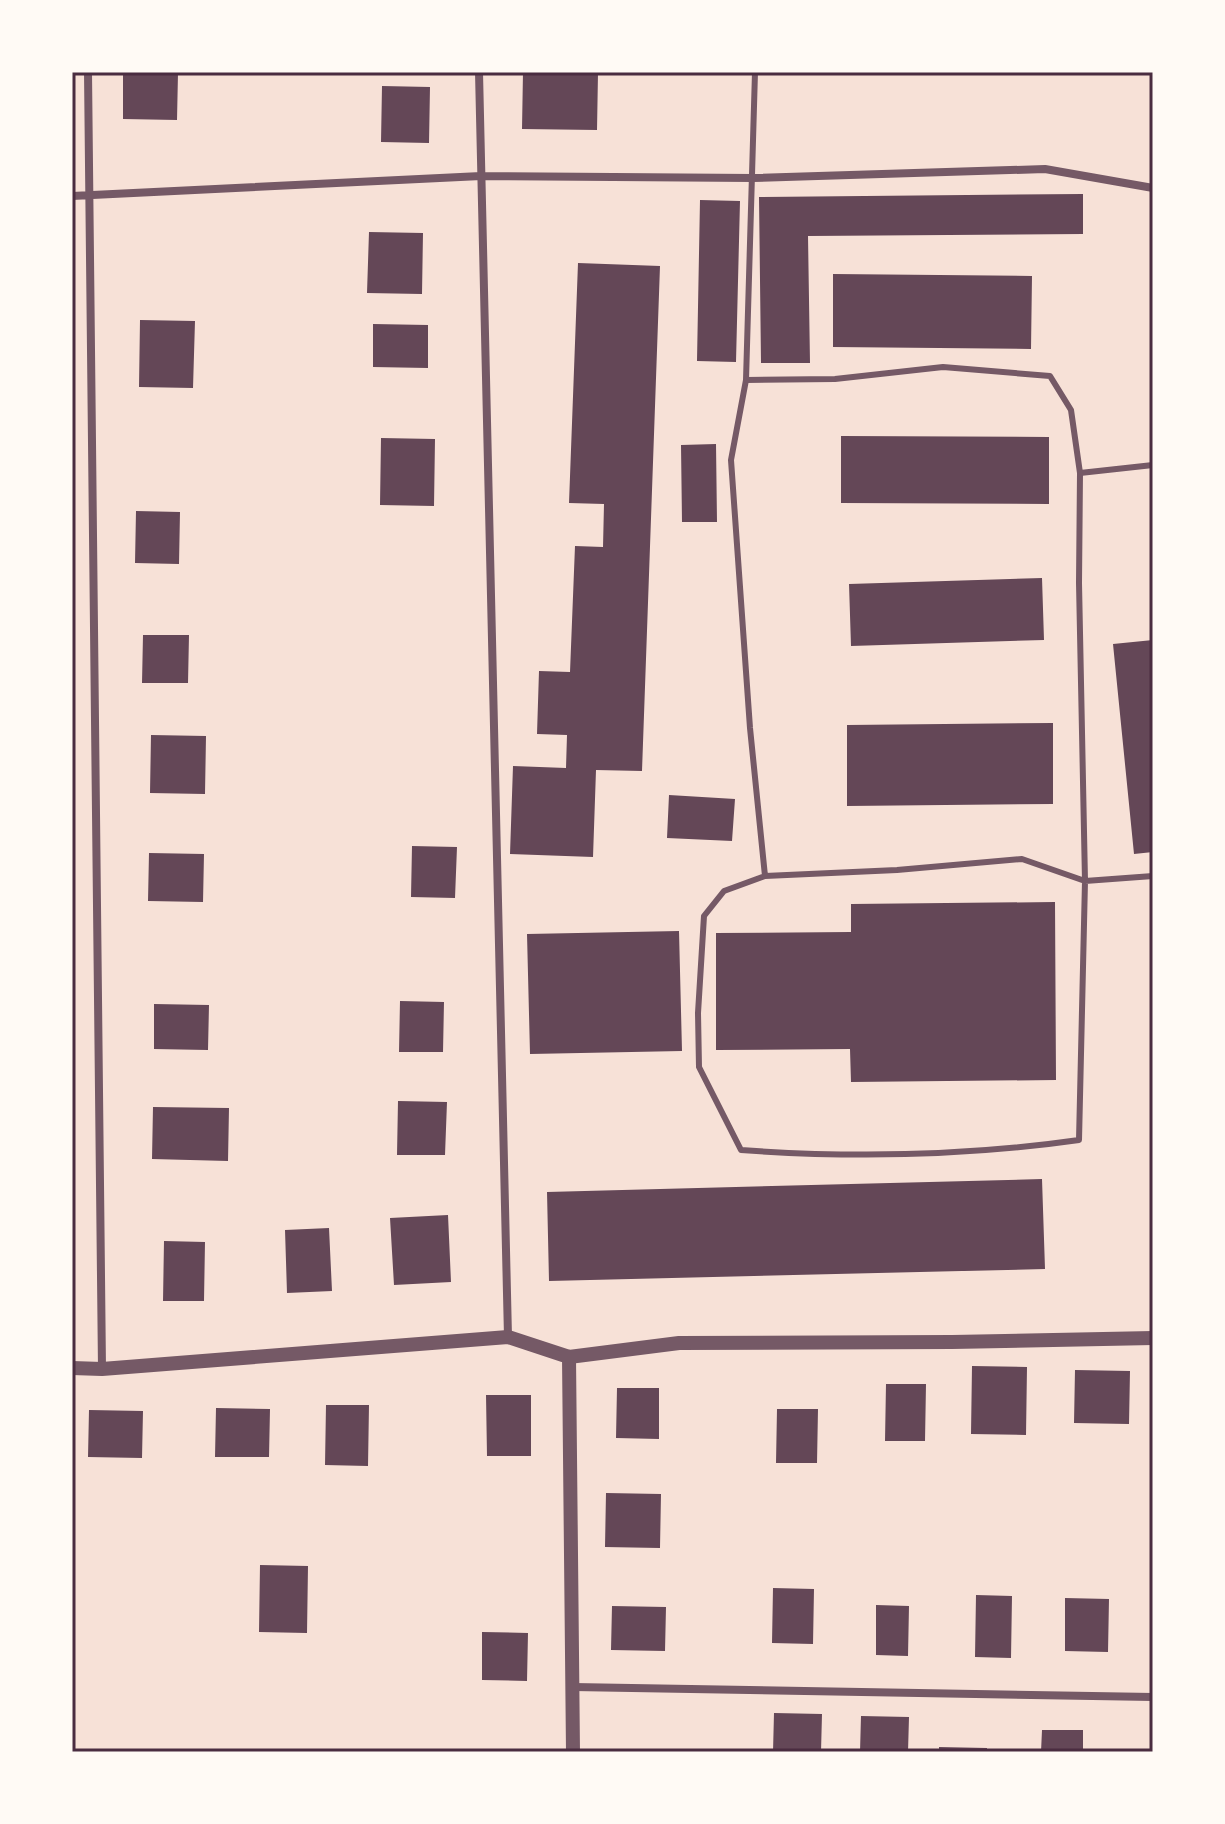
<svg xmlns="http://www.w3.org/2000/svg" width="1225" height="1824" viewBox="0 0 1225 1824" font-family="'Sofia Sans Condensed',sans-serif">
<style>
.building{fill:#644757}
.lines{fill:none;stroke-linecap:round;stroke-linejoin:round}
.service{stroke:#755966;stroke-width:6}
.minor{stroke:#755966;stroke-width:8}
.tertiary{stroke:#755966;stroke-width:14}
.neatline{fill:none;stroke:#4a2c40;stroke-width:3}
</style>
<rect width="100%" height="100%" fill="#f7e1d7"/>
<path class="building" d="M123,72l55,1 -1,47 -54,-1z
M523,72l75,1 -1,57 -75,-1z
M382,86l48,1 -1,56 -48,-1z
M1083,194v40l-275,2 2,127h-49l-2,-166z
M700,200l40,1 -4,161 -39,-1z
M369,232l54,1 -1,61 -55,-1z
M578,263l82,3 -18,505 -46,-1 -3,87 -83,-3 3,-88 53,2 1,-33 -30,-1 2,-63 31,1 5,-126 28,1 1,-43 -35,-1z
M833,274l199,2 -1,73 -198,-2z
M140,320l55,1 -2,67 -54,-1z
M373,324l55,1v43l-55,-1z
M841,436l208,1v67l-208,-1z
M381,438l54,1 -1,67 -54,-1z
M716,444l1,78h-35l-1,-77z
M136,511l44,1 -1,52 -44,-1z
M1042,578l2,62 -193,6 -2,-62z
M143,635h46l-1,48h-46z
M1153,640v212l-19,2 -21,-210z
M1053,723v81l-206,2v-81z
M151,735l55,1 -1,58 -55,-1z
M669,795l66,4 -3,42 -65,-3z
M412,846l45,1 -2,51 -44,-1z
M149,853l55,1 -1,48 -55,-1z
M1055,902l1,178 -205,2 -1,-33 -134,1v-117l135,-1v-28z
M679,931l3,120 -152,3 -3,-120z
M400,1001l44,1 -1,50h-44z
M154,1004l55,1 -1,45 -54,-1z
M398,1101l49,1 -2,53h-48z
M153,1107l76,1 -1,53 -76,-2z
M1042,1179l3,90 -496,12 -2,-89z
M448,1215l3,67 -57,3 -4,-67z
M329,1228l3,63 -45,2 -2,-63z
M164,1241l41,1 -1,59h-41z
M972,1366l55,1 -1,68 -55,-1z
M1075,1370l55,1 -1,53 -55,-1z
M886,1384h40l-1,57h-40z
M617,1388h42v51l-43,-1z
M486,1395h45v61h-44z
M326,1405h43l-1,61 -43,-1z
M216,1408l54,1 -1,48h-54z
M777,1409h41l-1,54h-41z
M89,1410l54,1 -1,47 -54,-1z
M606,1493l55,1 -1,54 -55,-1z
M260,1565l48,1 -1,67 -48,-1z
M773,1588l41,1 -1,55 -41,-1z
M976,1595l36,1 -1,62 -36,-1z
M1065,1598l44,1 -1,53 -43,-1z
M876,1605l33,1 -1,50 -32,-1z
M612,1606l54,1 -1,44 -54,-1z
M482,1632l46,1 -1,48 -45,-1z
M774,1713l48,1 -1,38h-48z
M861,1716l48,1 -1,35h-48z
M1042,1730h41v22h-42z
M939,1747l48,1v4h-48z"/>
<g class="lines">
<path class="service" d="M755,72l-9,308 -15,80 19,268 15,148
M746,380l89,-1 108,-12 107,9 21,34 9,63 -1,110 6,298 68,-5
M1080,473l73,-8
M1022,859l63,22 -6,259c-112,16 -226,18 -338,10l-42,-83 -1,-54 6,-97 20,-25 41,-15 132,-6z"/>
<path class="minor" d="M88,72l14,1297
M479,72l29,1265
M72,196l409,-20 272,2 292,-9 108,19
M573,1687l580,10"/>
<path class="tertiary" d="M569,1357l4,395
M72,1368l30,1 406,-32 61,20 110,-14 273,-1 201,-4"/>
</g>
<rect width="1225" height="1824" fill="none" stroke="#fffaf5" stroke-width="148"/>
<rect x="74" y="74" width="1077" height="1676" class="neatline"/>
</svg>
